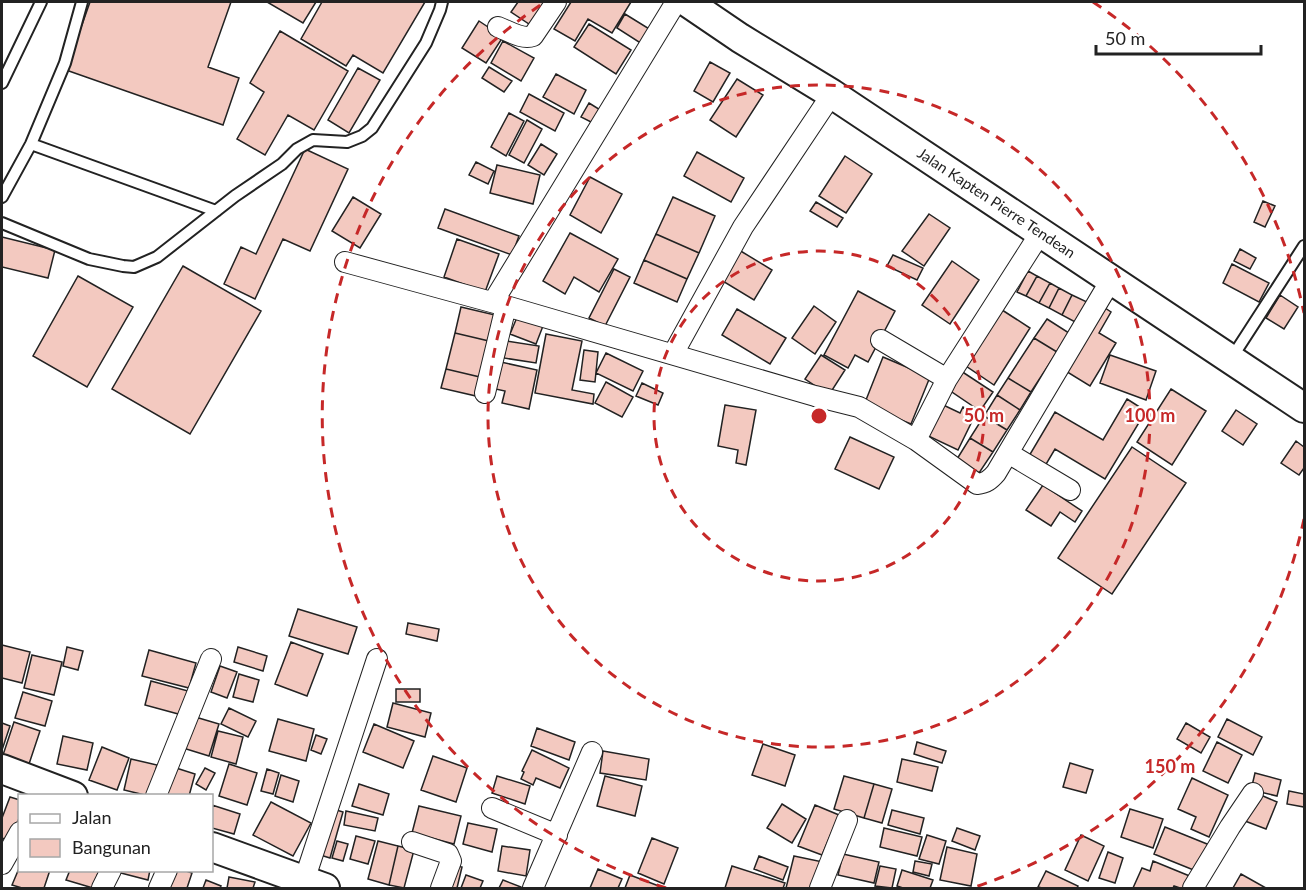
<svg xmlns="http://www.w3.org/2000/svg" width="1306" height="890" viewBox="0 0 1306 890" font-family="Lato,sans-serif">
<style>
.building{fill:#f3c9c0;stroke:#222;stroke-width:1.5}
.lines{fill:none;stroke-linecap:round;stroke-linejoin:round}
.lane-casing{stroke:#222;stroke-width:14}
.street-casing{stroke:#222;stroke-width:22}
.secondary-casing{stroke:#222;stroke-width:32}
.lane{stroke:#fff;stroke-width:10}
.street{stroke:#fff;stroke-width:20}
.secondary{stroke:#fff;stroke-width:28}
.ring{fill:none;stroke:#c62828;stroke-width:3;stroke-dasharray:10 8}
.labels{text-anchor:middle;stroke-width:4.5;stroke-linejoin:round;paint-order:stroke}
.street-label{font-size:15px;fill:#222;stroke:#fff}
.centre{fill:#c62828;stroke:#fff;stroke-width:3}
.ring-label{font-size:18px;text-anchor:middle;font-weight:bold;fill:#c62828;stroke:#fff;stroke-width:4.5;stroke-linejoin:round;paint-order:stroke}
</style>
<rect width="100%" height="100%" fill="#fff"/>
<path class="building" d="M90,2h141l-23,65 31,11 -16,47 -157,-55z
M267,2h49l-13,21z
M322,2h103l-42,71 -30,-18 -7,11 -45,-27z
M518,2h34l-17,26 -24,-16z
M571,2h60l-19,31 -24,-14 -13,22 -21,-12z
M625,14l26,16 -9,14 -25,-16z
M479,21l24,16 -17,26 -24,-15z
M589,24l42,26 -15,24 -42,-27z
M280,31l68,40 -34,59 -26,-15 -23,40 -28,-16 27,-47 -14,-9z
M503,41l31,17 -13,23 -30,-18z
M710,62l20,11 -17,29 -19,-11z
M489,67l23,14 -8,11 -22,-14z
M358,68l22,12 -31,53 -21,-13z
M556,74l30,16 -12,24 -31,-17z
M737,79l26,16 -27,42 -26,-17z
M529,94l35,19 -9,18 -35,-19z
M589,103l13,8 -7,13 -14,-7z
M509,113l15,8 -18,35 -15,-9z
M527,120l15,9 -18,34 -15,-8z
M541,144l16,10 -13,21 -16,-10z
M305,149l43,20 -38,82 -27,-12 -28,60 -31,-15 17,-37 15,7z
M697,152l47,26 -13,24 -47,-26z
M845,156l27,18 -26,39 -27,-17z
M476,162l18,9 -6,13 -19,-9z
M497,165l43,10 -7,29 -43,-11z
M590,177l32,17 -21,39 -31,-18z
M353,197l28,17 -21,34 -28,-17z
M673,197l42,19 -16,37 -43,-19z
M1263,201l12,5 -10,21 -11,-5z
M816,202l27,16 -6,9 -27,-16z
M445,209l74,27 -7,19 -74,-27z
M929,214l21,14 -26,38 -22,-15z
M570,233l48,26 -19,33 -25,-15 -9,17 -22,-13z
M656,234l43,19 -12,26 -43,-19z
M2,237l53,13 -7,28 -46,-11z
M457,239l42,15 -14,38 -41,-15z
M1240,249l16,9 -6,11 -16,-8z
M739,250l33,20 -18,30 -33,-20z
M893,255l30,13 -6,12 -30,-14z
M644,260l43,19 -10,23 -43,-19z
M952,261l27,19 -29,44 -28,-19z
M1232,264l37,19 -10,19 -36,-19z
M183,266l78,45 -71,123 -78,-45z
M614,269l16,8 -25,49 -16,-8z
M1028,271l9,5 -11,20 -9,-4z
M78,276l55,31 -46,80 -54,-31z
M1037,276l13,7 -11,20 -13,-7z
M1050,283l9,5 -10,20 -10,-5z
M1059,288l13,7 -10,20 -13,-7z
M858,291l37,20 -27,51 -13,-7 -7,13 -24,-13z
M1072,295l15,7 -10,21 -15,-8z
M1280,295l18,12 -14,22 -18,-11z
M814,306l22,16 -21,32 -23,-16z
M1102,306l9,6 -12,21 17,10 -26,43 -26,-16z
M461,307l34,8 -6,26 -34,-8z
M999,308l31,20 -36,57 -31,-21z
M737,309l49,29 -16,26 -48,-29z
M518,315l25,11 -7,18 -26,-10z
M1047,319l22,14 -12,19 -23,-14z
M455,333l34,8 -9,36 -34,-8z
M546,334l36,7 -10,49 22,4 -1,10 -58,-11z
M1034,338l23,14 -26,40 -23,-14z
M507,341l32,5 -3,17 -32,-5z
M584,350l14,2 -3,30 -15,-2z
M606,353l37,18 -10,20 -37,-18z
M821,355l24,15 -16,25 -24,-16z
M1110,355l46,16 -10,29 -46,-17z
M883,357l47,20 -19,47 -47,-19z
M496,361l41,9 -8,39 -27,-6 3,-12 -14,-3z
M446,369l34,8 -4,19 -35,-8z
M961,371l32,21 -13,19 -31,-21z
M1008,378l23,14 -11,18 -23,-15z
M606,382l27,15 -11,20 -27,-14z
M642,383l21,10 -5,12 -22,-9z
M1171,389l35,22 -34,54 -35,-23z
M997,395l23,15 -13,20 -23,-14z
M1127,399l19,12 -41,68 -50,-30 -10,17 -16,-10 26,-44 48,28z
M937,402l23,11 3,-6 13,6 -18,37 -36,-17z
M725,405l31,5 -10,55 -10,-2 2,-13 -20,-4z
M1236,410l21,14 -14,21 -21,-14z
M984,416l23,14 -14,22 -23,-14z
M850,437l44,20 -15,32 -44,-20z
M970,438l23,14 -14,21 -22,-14z
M1296,441l8,6v21l-5,7 -18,-12z
M1132,447l54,36 -74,111 -54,-36z
M1043,485l39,26 -7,11 -15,-10 -9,14 -25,-16z
M298,609l59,18 -9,27 -59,-18z
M408,623l31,6 -2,12 -31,-7z
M291,642l32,12 -16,42 -32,-12z
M2,645l28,7 -8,31 -20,-5z
M67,647l16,4 -5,19 -15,-4z
M238,647l29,9 -4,15 -29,-9z
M149,650l47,13 -7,25 -47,-12z
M32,655l30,7 -8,33 -30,-7z
M220,666l17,6 -10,26 -16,-6z
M239,674l20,6 -6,22 -20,-5z
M151,681l37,10 -6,24 -37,-10z
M396,689h24v13h-24z
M23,692l29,9 -7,25 -30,-8z
M393,703l38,10 -6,24 -38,-10z
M229,708l27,13 -8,16 -27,-13z
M192,716l27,8 -10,32 -26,-8z
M278,719l36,10 -8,32 -37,-10z
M1227,719l35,18 -9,18 -35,-18z
M14,722l26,9 -12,36 -26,-9z
M2,723l8,3 -8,24z
M1186,723l24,14 -9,16 -24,-14z
M374,724l40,17 -11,27 -40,-16z
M537,728l38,14 -6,18 -38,-14z
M218,731l25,6 -7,27 -25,-7z
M316,735l11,4 -6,15 -10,-4z
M63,736l30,7 -6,27 -30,-6z
M917,742l29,9 -4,12 -28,-9z
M1217,742l25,13 -14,28 -25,-12z
M763,744l32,11 -10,31 -33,-11z
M102,747l27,11 -12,32 -28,-10z
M532,750l37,18 -9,20 -24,-10 -3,7 -12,-6 3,-7 -2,-1z
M603,751l46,8 -3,21 -46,-7z
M433,756l34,12 -11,34 -35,-12z
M131,759l26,6 -8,31 -25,-6z
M902,759l36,8 -6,24 -35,-9z
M1070,763l23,7 -7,23 -23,-6z
M229,764l28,9 -10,32 -28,-9z
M173,767l22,7 -6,22h-25z
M205,768l10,5 -9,17 -10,-6z
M267,769l12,4 -6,21 -12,-3z
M1255,773l26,7 -4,16 -26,-6z
M281,775l18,6 -6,21 -18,-6z
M497,776l33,10 -5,18 -33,-11z
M605,776l37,10 -7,30 -38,-10z
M844,776l30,8 -10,34 -30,-9z
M1192,778l36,17 -19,42 -18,-8 5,-12 -18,-8z
M359,784l30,10 -6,21 -31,-9z
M874,784l18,5 -10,34 -18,-5z
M1289,791l15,3v13l-17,-3z
M1256,793l21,9 -11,27 -21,-8z
M10,797l10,3v16l-11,25 -7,-3v-20z
M271,802l40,21 -18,33 -40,-21z
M782,804l24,15 -14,24 -25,-15z
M212,805l28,9 -6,20 -22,-6z
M815,805l24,10 -17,40 -24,-9z
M419,806l42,10 -7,28 -42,-11z
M330,808l13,4 -13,46 -13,-4z
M1130,809l33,10 -10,29 -32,-11z
M892,810l32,8 -4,16 -32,-9z
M346,811l32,7 -3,13 -31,-6z
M468,823l29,6 -5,23 -29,-8z
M1165,827l47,19 -11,27 -47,-19z
M884,828l38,9 -5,19 -37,-9z
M957,828l23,8 -5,14 -23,-9z
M927,835l19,6 -7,23 -20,-5z
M1081,835l23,11 -16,35 -23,-11z
M356,836l19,5 -7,23 -18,-5z
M652,838l26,10 -14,36 -26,-11z
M337,841l11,3 -5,17 -11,-3z
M378,841l20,5 -9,39 -21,-6z
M398,846l16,4 -10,38 -15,-3z
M502,846l28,4 -4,26 -28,-5z
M947,847l30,7 -6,32 -31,-6z
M1108,852l15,6 -8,25 -16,-5z
M843,854l36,8 -5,21 -36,-8z
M759,856l29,11 -5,13 -29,-11z
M794,856l29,6 -6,26h-31z
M915,861l17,3 -3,12 -16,-4z
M1153,861l39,16 -5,11h-7l-6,-2 -1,2h-40l9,-20 8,3z
M451,865l11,2 -5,21h-11z
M20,866v4h30l-6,18h-22l-10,-3z
M732,866l53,17 -2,5h-58z
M880,866l16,3 -4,19 -17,-2z
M598,869l24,10 -4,9h-28z
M70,870h29l-6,18 -27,-8z
M118,870h32l-2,10 -31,-8z
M171,870h12l9,3 -5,15h-22z
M902,870l31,10 -3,8h-27l-6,-2z
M1046,871l32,15 -1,2h-35l-4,-1z
M1241,874l25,14h-33z
M466,875l17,6 -3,7h-19z
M630,875l34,13h-39z
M229,877l26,5 -2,6h-26z
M206,880l15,6 -1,2h-17z
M503,880l18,7v1h-22z"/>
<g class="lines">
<g class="lane-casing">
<path id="lane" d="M2,83l39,-81
M31,144l185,67
M2,197l29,-53 34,-81 17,-61
M2,223l87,36 34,7 11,1 23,-10 78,-61 47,-32 15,-15 16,-9 34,2 15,-6 10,-8 54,-85 14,-33 2,-8
M1231,359l73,-113"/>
</g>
<g class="street-casing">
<path id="street" d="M498,27c11,4 24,13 35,9l23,-34
M345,262l161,44 309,90 44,11 57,33 61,44c9,-1 13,-4 19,-11l115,-193
M493,302l183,-300
M881,340l66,39
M673,354l70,-127 89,-133
M485,393l21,-87
M916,440l31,-61 94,-147
M1008,453l62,37
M156,796l55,-137
M492,808l65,27
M412,842l36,12 3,7 -10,27
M2,864l18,-32
M304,881l73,-222
M102,888l9,-18
M159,888l8,-18
M533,888l59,-136
M820,888l27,-68
M1193,888l37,-61 23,-34"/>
</g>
<g class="secondary-casing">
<g id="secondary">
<path id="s1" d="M687,2l53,36 92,56 472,314"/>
<path d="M2,769l71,27"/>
<path d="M212,847l113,41"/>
</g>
</g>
<use href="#lane" class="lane"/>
<use href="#street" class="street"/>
<use href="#secondary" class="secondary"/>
</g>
<g class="ring">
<circle cx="819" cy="416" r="165"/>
<circle cx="819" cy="416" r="331"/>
<path d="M1304 519A496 496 0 0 1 972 888M666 888A496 496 0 0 1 545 2M1093 2A496 496 0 0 1 1304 313"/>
</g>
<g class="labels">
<g class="street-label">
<text dy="5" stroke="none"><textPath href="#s1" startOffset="369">Jalan Kapten Pierre Tendean</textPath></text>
</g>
</g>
<circle cx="819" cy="416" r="9" class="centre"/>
<g class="ring-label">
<text x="984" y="422">50 m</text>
<text x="1150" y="422">100 m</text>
<text x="1170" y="773">150 m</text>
</g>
<rect width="1306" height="890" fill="none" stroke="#222222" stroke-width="6"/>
<rect x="18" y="794" width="195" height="78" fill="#ffffff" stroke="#a7a7a7" stroke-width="1.5"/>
<rect x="30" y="814" width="30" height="9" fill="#ffffff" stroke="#a7a7a7" stroke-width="1.5"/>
<text x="72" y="824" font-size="18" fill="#222222">Jalan</text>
<rect x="30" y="839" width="30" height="18" fill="#f3c9c0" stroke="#a7a7a7" stroke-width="1.5"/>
<text x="72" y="854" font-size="18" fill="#222222">Bangunan</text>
<path d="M1096 45v9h165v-9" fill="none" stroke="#222222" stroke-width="3"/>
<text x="1105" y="45" font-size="18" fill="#222222" stroke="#ffffff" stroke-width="4.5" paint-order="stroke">50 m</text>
</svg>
